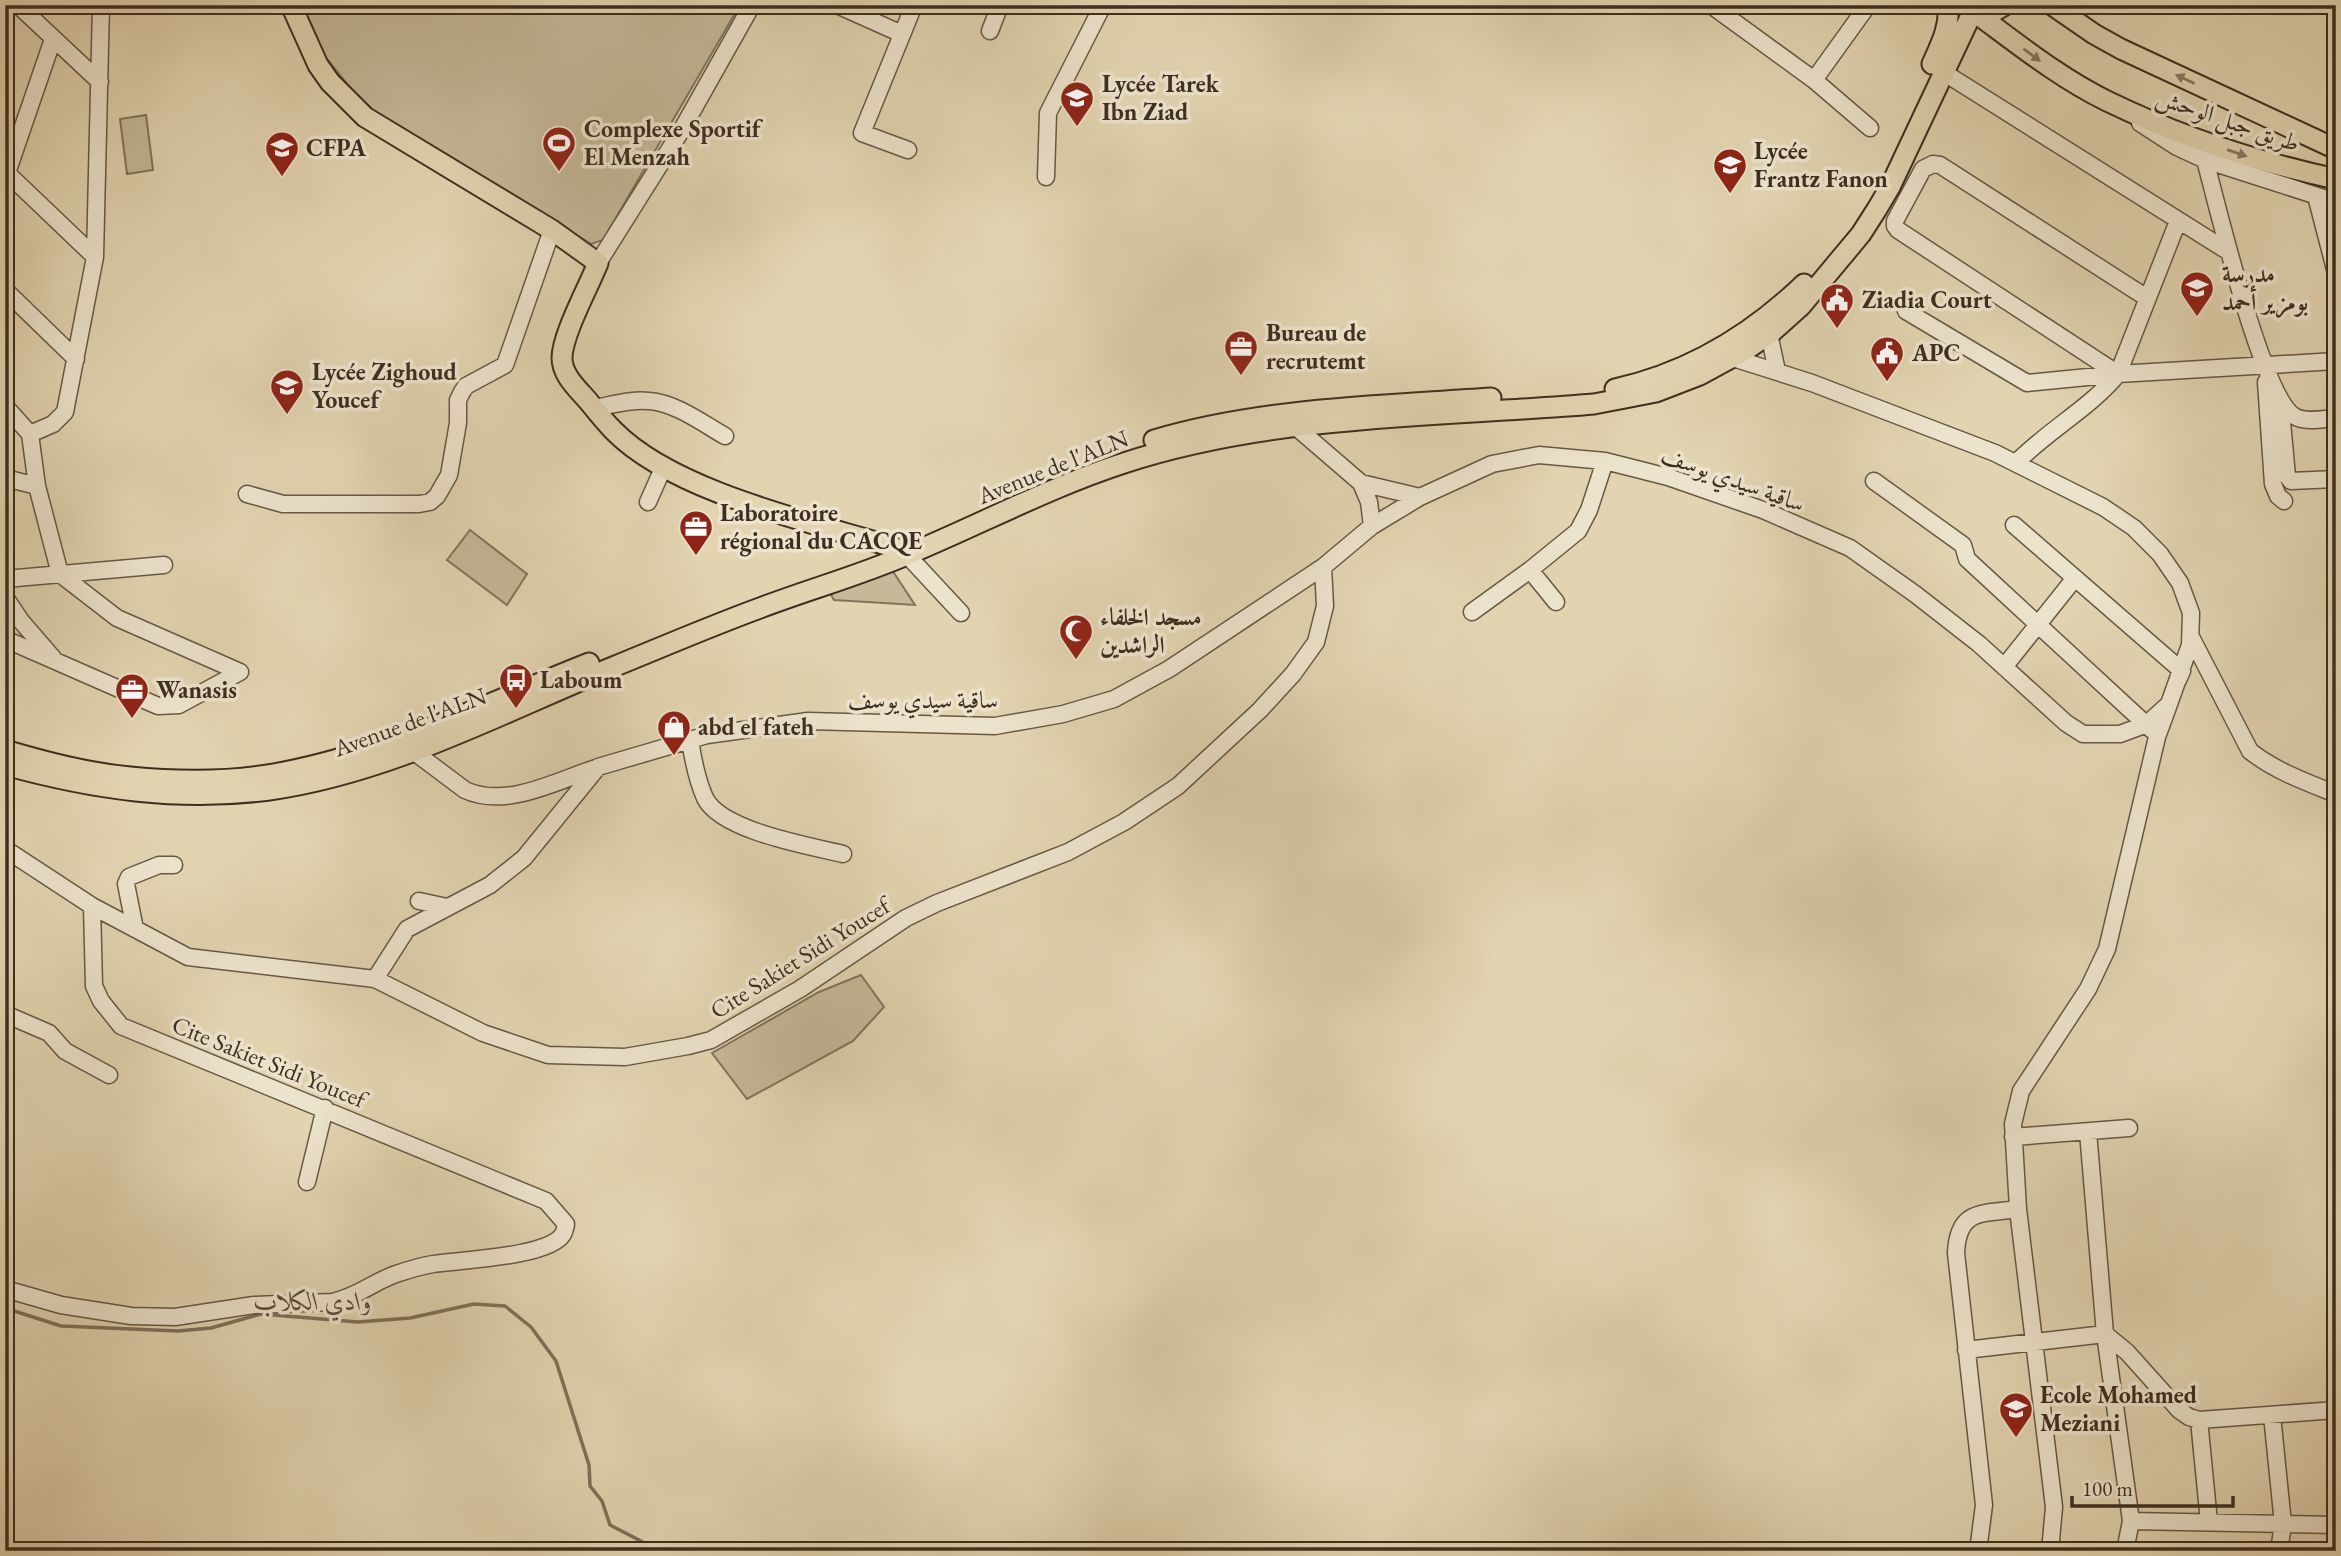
<svg xmlns="http://www.w3.org/2000/svg" width="2341" height="1556" viewBox="0 0 2341 1556" font-family="'EB Garamond',Amiri,serif">
<style>
.grass{fill:#c6b899;stroke:#82735d;stroke-width:2}
.lines{fill:none;stroke-linecap:round;stroke-linejoin:round}
.stream{stroke:#7f705a;stroke-width:3.5}
.minor-casing{stroke:#675845;stroke-width:19}
.major-casing{stroke:#3e2e21;stroke-width:23}
.minor{stroke:#ece3cc;stroke-width:16}
.major{stroke:#e2d4b1;stroke-width:19}
.oneway{fill:#887962}
.labels{text-anchor:middle;stroke-width:7;stroke-linejoin:round;paint-order:stroke}
.poi-label{font-size:24px;font-weight:bold;fill:#3e2e21;stroke:#ece3cc;text-anchor:start}
.street-label{font-size:24px;fill:#3e2e21;stroke:#ece3cc}
.water-label{font-size:26px;font-style:italic;fill:#594a39;stroke:#ece3cc}
</style>
<rect width="100%" height="100%" fill="#e2d4b1"/>
<filter id="stains"><feTurbulence type="fractalNoise" baseFrequency=".00286" numOctaves="4"/><feColorMatrix values="0 0 0 0 .2 0 0 0 0 .09 0 0 0 0 .02 0 0 0 .5 -.17"/></filter>
<radialGradient id="worn" r=".72"><stop offset=".6" stop-color="#630" stop-opacity="0"/><stop offset="1" stop-color="#630" stop-opacity=".3"/></radialGradient>
<path class="grass" d="M301,5h439l-137,235 -12,4 -227,-139 -44,-55z
M146,115l7,55 -26,4 -7,-55z
M470,530l57,44 -20,31 -60,-45z
M892,570l23,35 -81,-5 -4,-7z
M861,975l23,32 -31,34 -106,58 -35,-46 107,-61z"/>
<g class="lines">
<path class="stream" d="M5,1308l56,18 117,5 33,-3 50,-14 97,8 52,-4 64,-14 31,2 26,21 25,34 33,104 1,21 12,15 8,24 50,26"/>
<g class="minor-casing">
<path id="minor" d="M18,5l82,77
M837,5l65,29
M1711,5l15,11
M1734,5l-8,11 88,64
M1868,5l-54,75 56,48
M990,31l10,-26
M1943,72l286,180
M2140,123l37,24 28,13 131,42
M908,150l-46,-17 52,-128
M2205,160c12,44 57,236 89,256 11,7 29,3 42,2
M5,171l90,86
M1046,177l2,-64 55,-108
M5,179l48,-140
M2316,196l20,77
M598,263l83,-132 71,-126
M5,290l71,69
M1906,311l121,72 91,-9 218,-13
M1765,327l4,7 8,37
M2118,374l-220,-144 -3,-4v-5l28,-52 10,-5 7,1 207,133
M2266,382l7,102 5,12 6,5
M2280,400l7,76 4,5 45,-2
M5,406l25,28 7,52 23,88 57,44 123,54
M594,408c18,-3 37,-9 55,-7 27,2 53,22 76,35
M1295,420l1,7 65,56 8,19 3,24
M30,434l23,-10 12,-12 30,-155 6,-252
M2016,463c32,-33 73,-54 102,-89l60,-153
M5,478l32,8
M1874,481l89,64 4,14 185,171
M1361,483l59,14
M247,494l36,10h136l11,-2 7,-6 12,-21 9,-52v-23l4,-8 4,-6 39,-21 47,-135
M648,502l16,-36
M2014,525l168,146 -4,9
M907,555l54,58
M1530,570l26,32
M5,579l159,-14
M5,597l16,24 32,37
M1472,612l58,-42 48,-39 11,-21 16,-49
M2191,637l59,114c25,20 56,31 86,43
M5,639l153,67 21,-1 61,-33
M2004,667l71,-89
M690,740c3,20 7,40 15,58 16,33 105,48 138,56
M408,742l5,9 52,39c41,19 91,-9 131,-22
M5,849l87,57 96,51 187,22 108,54 65,22 77,2 63,-11 23,-6 89,-51 106,-71 31,-15 131,-51 56,-30 54,-36 82,-76 33,-36 23,-32 9,-36 -2,-39
M419,901l28,6
M135,929l-9,-45 3,-7 30,-12h15
M375,979l32,-50 83,-44 34,-27 74,-91 109,-32 101,-14 187,5 68,-12 51,-15 55,-30 154,-102 49,-41 48,-29 72,-33 47,-9 66,6 63,16 95,33 87,38 65,46 64,50 87,79 17,11h37l27,-10 22,-20 21,-59 1,-32 -11,-30 -20,-29 -26,-26 -31,-21 -108,-54 -183,-70 -79,-25 -4,-5
M5,1014l44,19 16,18 44,24
M2088,1132l17,202 26,187 -6,30
M2013,1137l116,-9
M307,1182l18,-74
M5,1289l56,16 70,11 44,1 79,-12 78,-3c25,-5 41,-20 64,-28 12,-4 25,-8 37,-10 26,-4 117,-7 130,-30 1,-1 3,-9 3,-10l-20,-23 -425,-175 -20,-25 -7,-15 -2,-80
M1966,1350l139,-16 22,18 52,58 10,7 10,3 10,102
M2272,1415l11,109 -4,27
M2199,1420l137,-10
M2131,1521l205,4
M1978,1551l6,-46 -28,-252c2,-44 25,-39 62,-44
M2050,1551l4,-44 -36,-298 -5,-85 8,-33 67,-102 19,-40 50,-212 11,-30"/>
</g>
<g class="major-casing">
<path id="major" d="M291,5l27,60 12,17 35,35 187,113 46,33c-9,23 -36,72 -36,95 0,18 17,32 27,44 8,10 16,20 25,29 60,61 197,91 279,116l14,8
M2052,5l42,29 27,15 215,100
M1973,14l20,-2 12,-7
M1977,14c42,31 83,64 130,87 72,35 150,61 229,78
M1932,64c9,-20 18,-37 16,-59
M1615,389c73,-16 136,-54 189,-105
M1154,440c108,-32 225,-34 337,-42
M5,750c41,12 82,23 125,27 50,5 105,5 154,-5 107,-21 204,-69 305,-109
M5,765c87,24 174,37 264,25 121,-17 232,-77 344,-123 49,-20 98,-41 147,-59 50,-19 101,-33 149,-54 72,-30 141,-67 215,-91 150,-49 314,-46 470,-59l62,-12 44,-17 46,-25 26,-18 29,-26 60,-72 16,-25 13,-22 82,-174"/>
</g>
<use href="#minor" class="minor"/>
<use href="#major" class="major"/>
</g>
<defs><path id="oneway-solid" d="M-6-.8H1V-3.2L6.5 0L1 3.2V.8H-6Z" transform="scale(1.75)"/></defs>
<g class="oneway">
<use href="#oneway-solid" transform="translate(2032 55) rotate(36)"/>
<use href="#oneway-solid" transform="translate(2185 79) rotate(-155)"/>
<use href="#oneway-solid" transform="translate(2237 153) rotate(19)"/>
</g>
<defs>
<g id="school-pin" transform="scale(1.75)"><path d="M0 17L-7.5 6A9.5 9.5 0 1 1 7.5 6Z" fill="#8f2418" stroke="#ece3cc"/><path d="M0-5L7-2L0 1L-7-2ZM-4 1L0 2.5L4 1V4Q0 6-4 4Z" fill="#fff"/></g>
<g id="stadium-pin" transform="scale(1.75)"><path d="M0 17L-7.5 6A9.5 9.5 0 1 1 7.5 6Z" fill="#8f2418" stroke="#ece3cc"/><path d="M0-5a6.5 5 0 1 0 0 10a6.5 5 0 1 0 0-10ZM-3.5-1.8h7v3.6h-7Z" fill="#fff"/></g>
<g id="university-pin" transform="scale(1.75)"><path d="M0 17L-7.5 6A9.5 9.5 0 1 1 7.5 6Z" fill="#8f2418" stroke="#ece3cc"/><path d="M0-5L7-2L0 1L-7-2ZM-4 1L0 2.5L4 1V4Q0 6-4 4Z" fill="#fff"/></g>
<g id="civic-pin" transform="scale(1.75)"><path d="M0 17L-7.5 6A9.5 9.5 0 1 1 7.5 6Z" fill="#8f2418" stroke="#ece3cc"/><path d="M-.6-6.5H3V-4.5H.6V-3L4-1V1h2V6H-6V1h2V-1L-.6-3ZM-1.2 2.5V6h2.4V2.5Z" fill="#fff"/></g>
<g id="office-pin" transform="scale(1.75)"><path d="M0 17L-7.5 6A9.5 9.5 0 1 1 7.5 6Z" fill="#8f2418" stroke="#ece3cc"/><path d="M-6-3h4V-5.5h4V-3h4V5H-6ZM-1-4.5V-3h2v-1.5ZM-6 0V1H6V0Z" fill="#fff"/></g>
<g id="mosque-pin" transform="scale(1.75)"><path d="M0 17L-7.5 6A9.5 9.5 0 1 1 7.5 6Z" fill="#8f2418" stroke="#ece3cc"/><path d="M3.5-4.9A6 6 0 1 0 3.5 4.9A5 5 0 1 1 3.5-4.9Z" fill="#fff"/></g>
<g id="bus-pin" transform="scale(1.75)"><path d="M0 17L-7.5 6A9.5 9.5 0 1 1 7.5 6Z" fill="#8f2418" stroke="#ece3cc"/><path d="M-5-6H5V4H4V6H2V4H-2V6H-4V4H-5ZM-3.5-4V0h7V-4ZM-3.5 1.2v1.5H-2V1.2ZM2 1.2v1.5H3.5V1.2Z" fill="#fff"/></g>
<g id="shop-pin" transform="scale(1.75)"><path d="M0 17L-7.5 6A9.5 9.5 0 1 1 7.5 6Z" fill="#8f2418" stroke="#ece3cc"/><path d="M-5-2.5h2.3a2.7 3.5 0 0 1 5.4 0H5L5.5 6h-11ZM-1.5-2.5h3a1.5 2.3 0 0 0-3 0Z" fill="#fff"/></g>
</defs>
<g fill-rule="evenodd">
<use href="#school-pin" x="1077" y="98"/>
<use href="#stadium-pin" x="559" y="143"/>
<use href="#university-pin" x="282" y="148"/>
<use href="#school-pin" x="1730" y="165"/>
<use href="#school-pin" x="2197" y="288"/>
<use href="#civic-pin" x="1837" y="300"/>
<use href="#office-pin" x="1241" y="347"/>
<use href="#civic-pin" x="1887" y="353"/>
<use href="#school-pin" x="287" y="386"/>
<use href="#office-pin" x="696" y="527"/>
<use href="#mosque-pin" x="1076" y="631"/>
<use href="#bus-pin" x="516" y="680"/>
<use href="#office-pin" x="132" y="690"/>
<use href="#shop-pin" x="674" y="727"/>
<use href="#school-pin" x="2016" y="1409"/>
</g>
<g class="labels">
<g class="poi-label">
<text x="1102" y="92">Lycée Tarek<tspan x="1102" dy="28">Ibn Ziad</tspan></text>
<text x="584" y="137">Complexe Sportif<tspan x="584" dy="28">El Menzah</tspan></text>
<text x="306" y="156">CFPA</text>
<text x="1754" y="159">Lycée<tspan x="1754" dy="28">Frantz Fanon</tspan></text>
<text x="2222" y="282">مدرسة<tspan x="2222" dy="28">بومزير أحمد</tspan></text>
<text x="1862" y="308">Ziadia Court</text>
<text x="1266" y="341">Bureau de<tspan x="1266" dy="28">recrutemt</tspan></text>
<text x="1912" y="361">APC</text>
<text x="312" y="380">Lycée Zighoud<tspan x="312" dy="28">Youcef</tspan></text>
<text x="720" y="521">Laboratoire<tspan x="720" dy="28">régional du CACQE</tspan></text>
<text x="1100" y="625">مسجد الخلفاء<tspan x="1100" dy="28">الراشدين</tspan></text>
<text x="540" y="688">Laboum</text>
<text x="156" y="698">Wanasis</text>
<text x="698" y="735">abd el fateh</text>
<text x="2040" y="1403">Ecole Mohamed<tspan x="2040" dy="28">Meziani</tspan></text>
</g>
<g class="street-label">
<text transform="translate(2228 120) rotate(19)" y="8">طريق جبل الوحش</text>
<text transform="translate(1053 467) rotate(-22)" y="8">Avenue de l'ALN</text>
<text transform="translate(1733 479) rotate(20)" y="8">ساقية سيدي يوسف</text>
<text x="923" y="708">ساقية سيدي يوسف</text>
<text transform="translate(410 722) rotate(-20)" y="8">Avenue de l'ALN</text>
<text transform="translate(800 958) rotate(-32)" y="8">Cite Sakiet Sidi Youcef</text>
<text transform="translate(269 1062) rotate(22)" y="8">Cite Sakiet Sidi Youcef</text>
</g>
<g class="water-label">
<text x="313" y="1310">وادي الكلاب</text>
</g>
</g>
<rect width="2341" height="1556" fill="none" stroke="#e2d4b1" stroke-width="28"/>
<rect x="7" y="7" width="2327" height="1542" fill="none" stroke="#3e2e21" stroke-width="3.5"/>
<rect x="14" y="14" width="2313" height="1528" fill="none" stroke="#3e2e21" stroke-width="2"/>
<path d="M2072 1496v10h161v-10" fill="none" stroke="#3e2e21" stroke-width="3.5"/>
<text x="2082" y="1496" font-size="21" fill="#3e2e21" stroke="#ece3cc" stroke-width="5" paint-order="stroke">100 m</text>
<rect width="100%" height="100%" filter="url(#stains)"/>
<rect width="100%" height="100%" fill="url(#worn)"/>
</svg>
